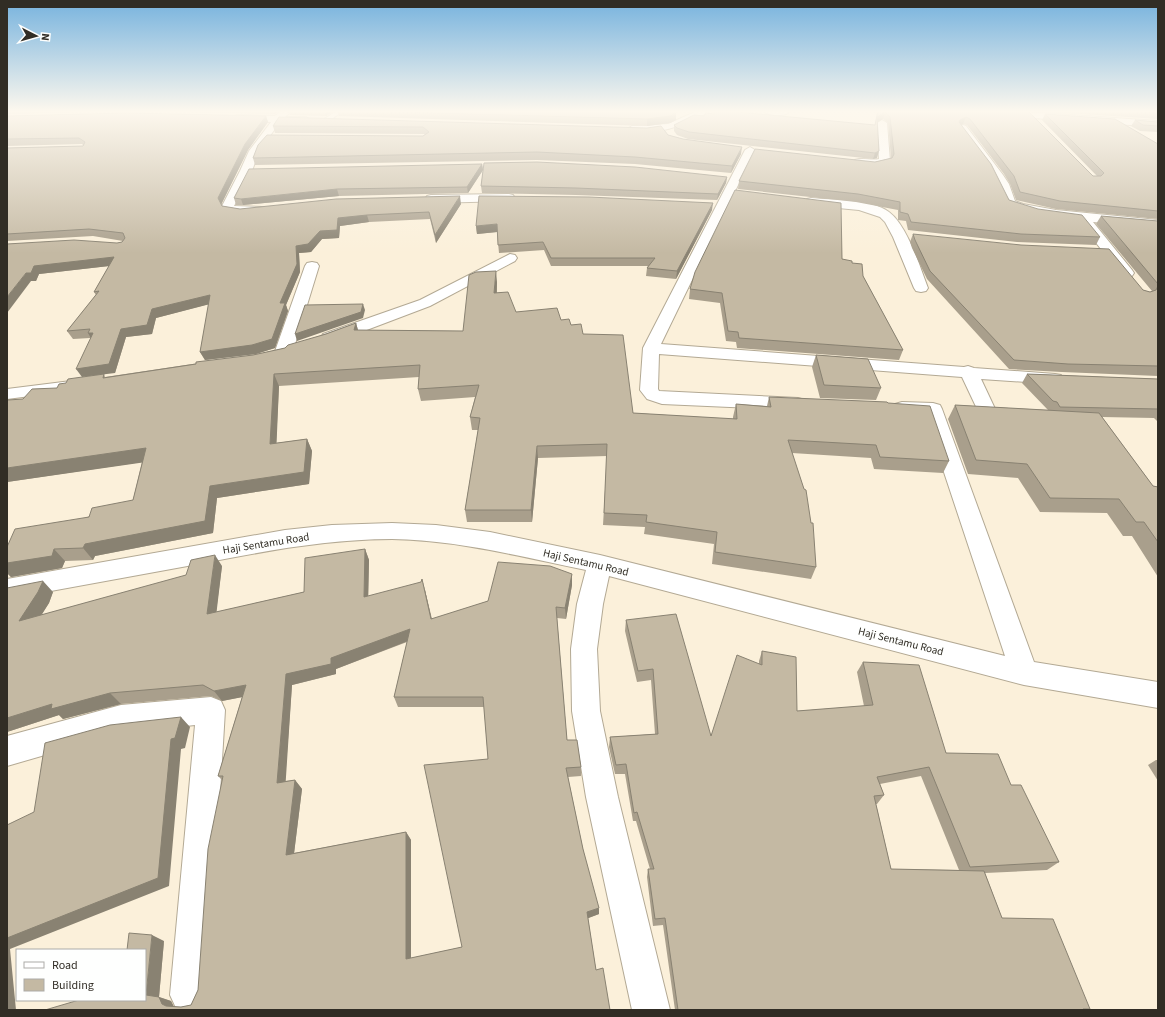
<svg xmlns="http://www.w3.org/2000/svg" width="1165" height="1017" viewBox="0 0 1165 1017" font-family="'Source Sans 3',sans-serif">
<style>
.lines{fill:none;stroke-linecap:round;stroke-linejoin:round}
.lane-casing{stroke:#b3a994;stroke-width:2}
.street-casing{stroke:#b3a994;stroke-width:2}
.lane{fill:#fff;fill-rule:evenodd}
.street{fill:#fff;fill-rule:evenodd}
.wall{fill:#a99f8c;fill-rule:evenodd}
.shaded-wall{fill:#898272}
.building{fill:#c4b9a3;stroke:#898272;fill-rule:evenodd}
.labels{text-anchor:middle;stroke-width:3;stroke-linejoin:round;paint-order:stroke}
.street-label{font-size:11px;fill:#312d25;stroke:#fefffe}
</style>
<rect width="100%" height="100%" fill="#fbf0da"/>
<g class="lines">
<g class="lane-casing">
<path id="lane" d="M337,111h7l-16,10h-4v-2z"/>
</g>
<g class="street-casing">
<path id="street" d="M133,111h13l-13,6h-6l-2,-2z
M281,111h6l2,2 -4,4h21l5,3 -5,3 -26,-1 -21,29 -7,20 -18,35 28,1 2,3 -2,3c-12,3 -25,2 -37,-1l-3,-6 18,-35 9,-20 22,-29 -34,-1 -5,-3 5,-3 38,1z
M697,111h11c-11,12 -69,30 -81,18l5,-3 36,-2z
M763,111h25l1,1c-5,5 -21,4 -26,-1z
M972,111h42l144,10v6l-181,-13z
M882,120l5,3 3,38 -1,2 -16,4 -20,-3 -1,-2c6,-6 19,-1 27,-3l-2,-36z
M963,125l3,1 37,49 6,9 6,17 8,3 33,6 102,10v8l-65,-6 39,48 2,3 -2,3 -5,1 -5,-1 -43,-55 -44,-6 -28,-8c-7,-10 -9,-21 -14,-31 -10,-17 -23,-32 -35,-48z
M750,147l5,3 -94,194 303,23 4,-1 6,2 81,6 6,1 3,4 -3,4 -6,1 -74,-5 16,34 -2,4 -7,2 -7,-2 -2,-4 -17,-36 -303,-23 -1,35 1,2 139,7 7,2 2,4 -2,4 -7,2 -136,-6 -15,-5 -7,-9 3,-42 102,-198z
M509,194l4,1 2,3 -2,3 -82,2 -4,-1 -2,-3 2,-3 4,-1z
M811,198c21,2 61,1 78,14 18,13 31,55 39,76l-2,3 -5,1 -5,-1 -2,-3 -21,-51 -8,-15 -5,-5 -21,-7 -52,-5 -2,-3 2,-3z
M510,254l5,1 2,3 -2,3 -85,45 -95,36 -6,1 -6,-1 -2,-4 2,-4 97,-34z
M312,262l5,1 2,3 -27,88 -3,4 -6,1 -6,-1 -3,-4 31,-88 2,-3z
M87,379l6,1 3,4 -3,4 -86,11v-10z
M902,402l31,1 7,2 2,4 92,253 124,20v26l-134,-23 -415,-109 -6,28 -6,45 3,62 18,86 52,213h-38l-46,-213 -14,-86 -1,-62 6,-45 9,-34c-64,-13 -128,-30 -194,-31 -64,0 -126,12 -188,24 -66,12 -131,24 -197,36v-20l278,-49 47,-5 60,-2 44,2 54,7 110,23 405,101 -80,-241 -30,-3 -2,-4 2,-4z
M211,697l10,4 4,9 -17,285 -6,13c-7,3 -19,3 -26,0l-6,-13 25,-270 -74,8 -114,33v-30l114,-31z"/>
</g>
<use href="#lane" class="lane"/>
<use href="#street" class="street"/>
</g>
<path class="wall" d="M7,111h109l-109,3z
M143,111h136l-5,3z
M288,111h46l-8,5 -36,-1z
M337,111h334v2l5,7 -6,3 -23,3 -308,-10z
M877,111h129l87,65h4l-55,-56 3,-6 113,30v75l-102,-10 -40,-9 -6,-16 -6,-10 -37,-49 -4,-1 -2,1 48,75 91,37 -4,8 -79,-3 -109,-12 -2,-9 -8,-1v-10l-42,-8 -118,-13 1,-8 136,-19 16,-4 -3,-35 -5,-4 -5,3 -1,36 -4,1 -185,-20 -11,-4 -3,-4v-6l30,-9 171,9z
M1034,111h124v8z
M7,116h259l2,6 -20,28 -27,54 1,2 18,3 221,-5 -25,39 -6,-24 -61,3 -29,4 -1,12 -17,1 -11,13 -12,1 1,19 -14,33 2,6 -13,37 -19,6 -51,6 -5,-8 9,-48 -53,14 -4,16 -26,3 -11,36 -25,-35 -17,1 -6,-8 29,-36 -2,-3 15,-26 -70,8 -3,7h-5l-24,-37 110,-1 5,-1 1,-1 -30,-5 -86,5v-93l76,-2v-1l-1,-1 -75,2z
M279,117l389,18 15,4 58,15 -10,19 -96,-9 -98,-4 -282,5 -2,-7 170,-22 2,-2h-1l-149,-1 -2,-7z
M1135,120l23,2v10l-18,-1 -9,-5z
M482,164l1,5 244,8 -1,6 -9,17 -141,-5 -94,-2 -1,-7 2,-16 -15,23 -129,3 -96,9h-7l-2,-7z
M712,210l-36,69 -30,-3 1,-8 1,-2h-97l-7,-16 -45,3 -2,-21 -20,2 -1,-8z
M1101,216l57,5v155l-96,-4 -53,-3 -82,-90 -15,-31 -2,-6 3,-8 230,56 7,2 2,-1 -56,-67z
M842,259l10,4 11,13 40,74 -4,10 -162,-12 -1,-6 -10,-1 -6,-38 -31,-4 1,-10z
M497,282v11l19,19 45,8 10,5 12,9 50,79 100,6v-2l3,-13 31,2 2,-9 119,6 61,58 -6,12 -69,-4 -3,-11 -79,-5 24,114 -5,12 -99,-15 2,-20 -70,-10 1,-7 -42,-2 4,-69 -69,2 -6,64h-65l-2,-12 13,-80h-6l-2,-13 5,-20 -54,4 -3,-12 1,-12 -140,9 -3,57 31,-4 5,12 -3,33 -92,14 -4,35 -118,23 -2,4 -28,1 -3,7 -51,9 -4,-4v-26l126,-47 9,-38 -135,20 16,-83 34,-11 9,-5 38,-9 1,3 148,-22 32,-7 71,-25 2,7 105,1z
M816,355l65,33 -5,12 -56,-2 -8,-31z
M1027,374l131,5v43l-4,-4 -52,-1 51,69 5,1v90l-26,-41h-9l-16,-23 -67,-1 -22,-34 -50,-4 -20,-55 7,-14 93,5 -26,-27z
M365,549l4,11 -1,36 57,-6 7,29 140,-45v11l-6,34 -9,-1 10,122 14,27v9l-13,1 15,72 16,65 -11,4 8,52 14,40h-565l100,-10 19,-59 -5,56 12,4 3,6h7l10,-2 7,-15 24,-210 -4,-4 24,-79 -20,4 -11,-5 -90,8 -58,15 -4,-4 -52,17v-144l46,4 -4,11 -8,12 181,-49 -6,46 88,-20zM407,642l-13,55 4,10h86l4,52 -26,188 -51,11v-118l-5,-8 -112,21 8,-64 -7,-9 -10,1 7,-96 44,-11v-5z
M626,620l85,116 48,-73v-2l3,-10 35,60 67,-5 -7,-34 6,-10 83,91 65,32 48,77 -12,8 -62,3 17,45 88,91 -4,1h-411l-12,-85 -10,1 -6,-49 1,-8h2l-14,-48h-3l-8,-47h-10l-6,-27 1,-10 45,-3 -4,-54 -14,2 -12,-51zM921,776l38,94 -68,-1 -15,-65h1l7,-9 -4,-11z
M1156,760h2v21l-10,-16z"/>
<path class="shaded-wall" d="M273,111h6l-5,3z
M325,111h9l-8,5z
M885,112l-2,7 -7,4 1,-6z
M676,113v7l-6,3 -23,3v-7z
M266,116l2,6 -20,28 -27,55 -3,-7 27,-54z
M966,117l-3,7 -6,3 3,-7z
M742,147l-1,7 -10,19 1,-7z
M879,151l-2,7 -4,1 2,-6z
M482,164l1,6 -15,23 -1,-6z
M727,177l-1,6 -9,17 1,-6z
M337,189l2,7 -96,9 -2,-6z
M460,196l1,8 -25,39 -1,-8z
M713,203l-1,7 -36,69 1,-8z
M367,215l2,7 -29,4 -1,12 -17,1 -11,13 -12,1 1,19 -14,33 2,6 -13,37 -19,6 -51,6 -5,-8 80,-49 16,-57 24,-15 18,-13z
M497,224v8l-20,2 -1,-8z
M114,257l4,8 -79,9 -3,7h-5l-24,32v-16l19,-24 8,-7z
M496,271l1,11 -1,23 -2,-12z
M210,295l4,8 -58,15 -4,16 -26,3 -11,36 -33,4 -6,-8 45,-40 31,-20z
M363,304l2,6 -2,8 -66,23 -2,-7z
M356,323l3,11 -5,-4z
M88,333h5v9z
M274,374l5,12 -3,70 -6,-12z
M307,439l5,12 -3,33 -92,14 -4,35 -118,23 -2,4 -10,-12 2,-4 125,-58z
M537,446l1,12 -6,64 -1,-12z
M146,448l7,13 -146,21v-14z
M54,549l11,12 -3,7 -51,9 -4,-4v-10z
M365,549l4,11 -1,48 -4,-11z
M215,555l7,11 -7,59 -8,-11z
M572,574v11l-6,34 -1,-11z
M422,579l3,11 9,40 -3,-11z
M43,581l10,11 -4,11 -18,29 -12,-11z
M410,629l3,10 -77,30v5l-44,11 -7,107 -8,-9 9,-109z
M246,685l7,10 -31,6 -8,-10z
M110,693l11,11 -58,15 -4,-4 -52,17v-14l45,-14z
M181,717l9,10 -5,21 -4,1 -12,137 -159,63 6,61h-9v-72l164,-199z
M295,780l7,9 -9,73 -7,-7z
M406,832l5,8v124l-5,-5z
M599,908v6l-13,5 1,-7z
M152,935l12,6 -5,56 12,4 4,8 -9,-3 -4,-2 -16,-9z"/>
<path class="building" d="M366,111h305v2h5l-6,3 -23,3z
M716,111h11l148,14 3,-14h128l23,1 64,64h8l3,-3 -59,-59 70,5 43,25v67l-98,-10 -40,-9 -6,-16 -7,-9 -37,-48 -4,-2 -6,3 -1,2 32,42 18,36 29,9 44,6 18,22 -79,-3 -110,-12 -3,-8 -8,-2v-10l-42,-8 -119,-13 16,-32 120,13 17,-4 2,-4 -4,-37 -5,-5 -8,5 2,34 -4,2 -186,-21 -12,-4 -3,-3 20,-10 10,1 2,-3 8,1z
M1127,111h31v2z
M127,113l139,3 -21,28 -27,54 4,8 18,3 96,-10 124,-3 -25,39 -6,-23 -62,3 -29,3 -1,12 -17,1 -12,13 -12,2 1,18 -17,39h5l-13,36 -20,6 -52,7 10,-57 -58,14 -5,16 -26,4 -12,35 -33,5 17,-36h-5l2,-4 -23,2 32,-40 -5,1 20,-35 -80,9 -3,7h-5l-19,24v-53l67,-4 43,3 5,-1 3,-4 -2,-5 -34,-4 -82,5v-86l76,-2 2,-4 -6,-4 -72,1v-23z
M279,117l368,11 14,-2 7,9 15,4 59,8 -10,19 -97,-9 -98,-5 -284,6 5,-13 9,-10 156,1 6,-4 -6,-5 -150,-1z
M1135,120l23,2v4l-15,-1z
M537,162l98,5 92,10 -9,17 -142,-6 -95,-2 3,-23z
M482,164l-15,23 -130,2 -96,10 -7,-1 15,-29z
M735,190l106,13 1,56 10,2v2l10,1 1,12 40,74 -164,-12 -1,-6 -10,-1 -6,-38 -32,-4 5,-17z
M479,196l110,1 124,6 -36,68 -30,-3 8,-10h-104l-8,-16 -45,3 -1,-21 -21,2z
M1101,216l57,5v63z
M913,234l108,11 88,4 34,41 7,2 6,-2 2,-4v80l-90,-2 -54,-4 -84,-89 -15,-31z
M496,271l-2,22 14,-1 8,20 41,-4 4,12 8,-1 2,6 10,-1 2,10 40,1 10,78 104,6 -1,-15 35,3 -2,-10 118,5 1,1 42,3 19,55 -69,-4 -4,-12 -88,-5 16,49 2,1 5,33h2l3,44 -101,-15 2,-20 -71,-10 1,-7 -43,-2 3,-69 -70,2 -6,64h-66l15,-92 -10,-1 9,-32 -61,4 2,-24 -146,9 -4,70 37,-5 -3,33 -94,14 -5,35 -120,23 -2,4 -29,1 -2,7 -45,7v-16l8,-18 74,-12 3,-9 41,-8 13,-52 -139,20v-67l1,-1 15,-1 9,-10 25,-1 2,-4 7,-1 2,-4 36,-5 -1,4 93,-14v-2l57,-7 32,-7 3,-3 38,-11 30,-11 -2,7 109,1 6,-56 7,-3z
M363,304l-2,8 -66,22 10,-29z
M816,355l52,4 13,29 -57,-3z
M1027,374l131,5v30l-98,-2 -3,-5 -4,-1z
M955,405l144,8 54,73 5,1v55l-14,-20h-8l-17,-23 -69,-1 -23,-34 -51,-4z
M365,549l-1,48 57,-15 1,-3 9,40 57,-18 10,-39 52,4 22,8 -7,34 -9,-1 11,133h10l4,27 -15,1 17,81 16,59 -12,4 9,58 7,-2 7,42h-565l34,-10h66v-50h-18l2,-17 23,2 -6,60 13,2 3,7 4,2 15,1 10,-2 7,-15 10,-141 15,-73h-5l28,-91 -32,6 -11,-6 -93,8 -59,16 1,-5 -45,14v-130l36,-7 -5,11 -19,29 167,-46 5,-15 24,-5 -8,59 97,-22 1,-34zM410,629l-16,68h89l5,62 -64,6 38,182 -56,12v-127l-120,23 9,-75 -18,3 9,-109 45,-10v-6z
M676,614l35,122 26,-81 25,10v-14l34,6 1,54 76,-6 -10,-43 56,3 27,88 52,1 13,31h10l38,77 -89,5 -41,-100 -52,10 7,18 -10,1 17,73 93,2 18,47 51,1 37,90h-7l1,1h-406l-13,-92 -10,1 -7,-50h6l-17,-57 -3,1 -8,-49 -10,1 -6,-28 48,-3 -5,-65 -15,2 -12,-51z
M181,717l-6,21 -4,1 -13,139 -151,60v-113l27,-13 11,-69 65,-18z"/>
<linearGradient id="sky" x2="0" y2="1"><stop stop-color="#77b3de"/><stop offset="0.44" stop-color="#fdf8ee"/><stop offset="1" stop-color="#fdf8ee" stop-opacity="0"/></linearGradient>
<rect width="1165" height="253" fill="url(#sky)"/>
<g class="labels">
<g class="street-label">
<text transform="translate(266 543) rotate(-9)" y="4">Haji Sentamu Road</text>
<text transform="translate(586 562) rotate(13)" y="4">Haji Sentamu Road</text>
<text transform="translate(901 641) rotate(14)" y="4">Haji Sentamu Road</text>
</g>
</g>
<rect width="1165" height="1017" fill="none" stroke="#312d25" stroke-width="16"/>
<rect x="16" y="949" width="130" height="52" fill="#fefffe" stroke="#acaba7"/>
<rect x="24" y="962" width="20" height="6" fill="#ffffff" stroke="#acaba7"/>
<text x="52" y="969" font-size="12" fill="#312d25">Road</text>
<rect x="24" y="979" width="20" height="12" fill="#c4b9a3" stroke="#acaba7"/>
<text x="52" y="989" font-size="12" fill="#312d25">Building</text>
<g transform="translate(36 36) rotate(96)" stroke="#fefffe" stroke-width="3" paint-order="stroke">
<path d="M0-3L7 15L0 10L-7 15Z" fill="#312d25"/>
<text y="-6" font-size="11" font-weight="bold" text-anchor="middle" fill="#312d25">N</text>
</g>
</svg>
